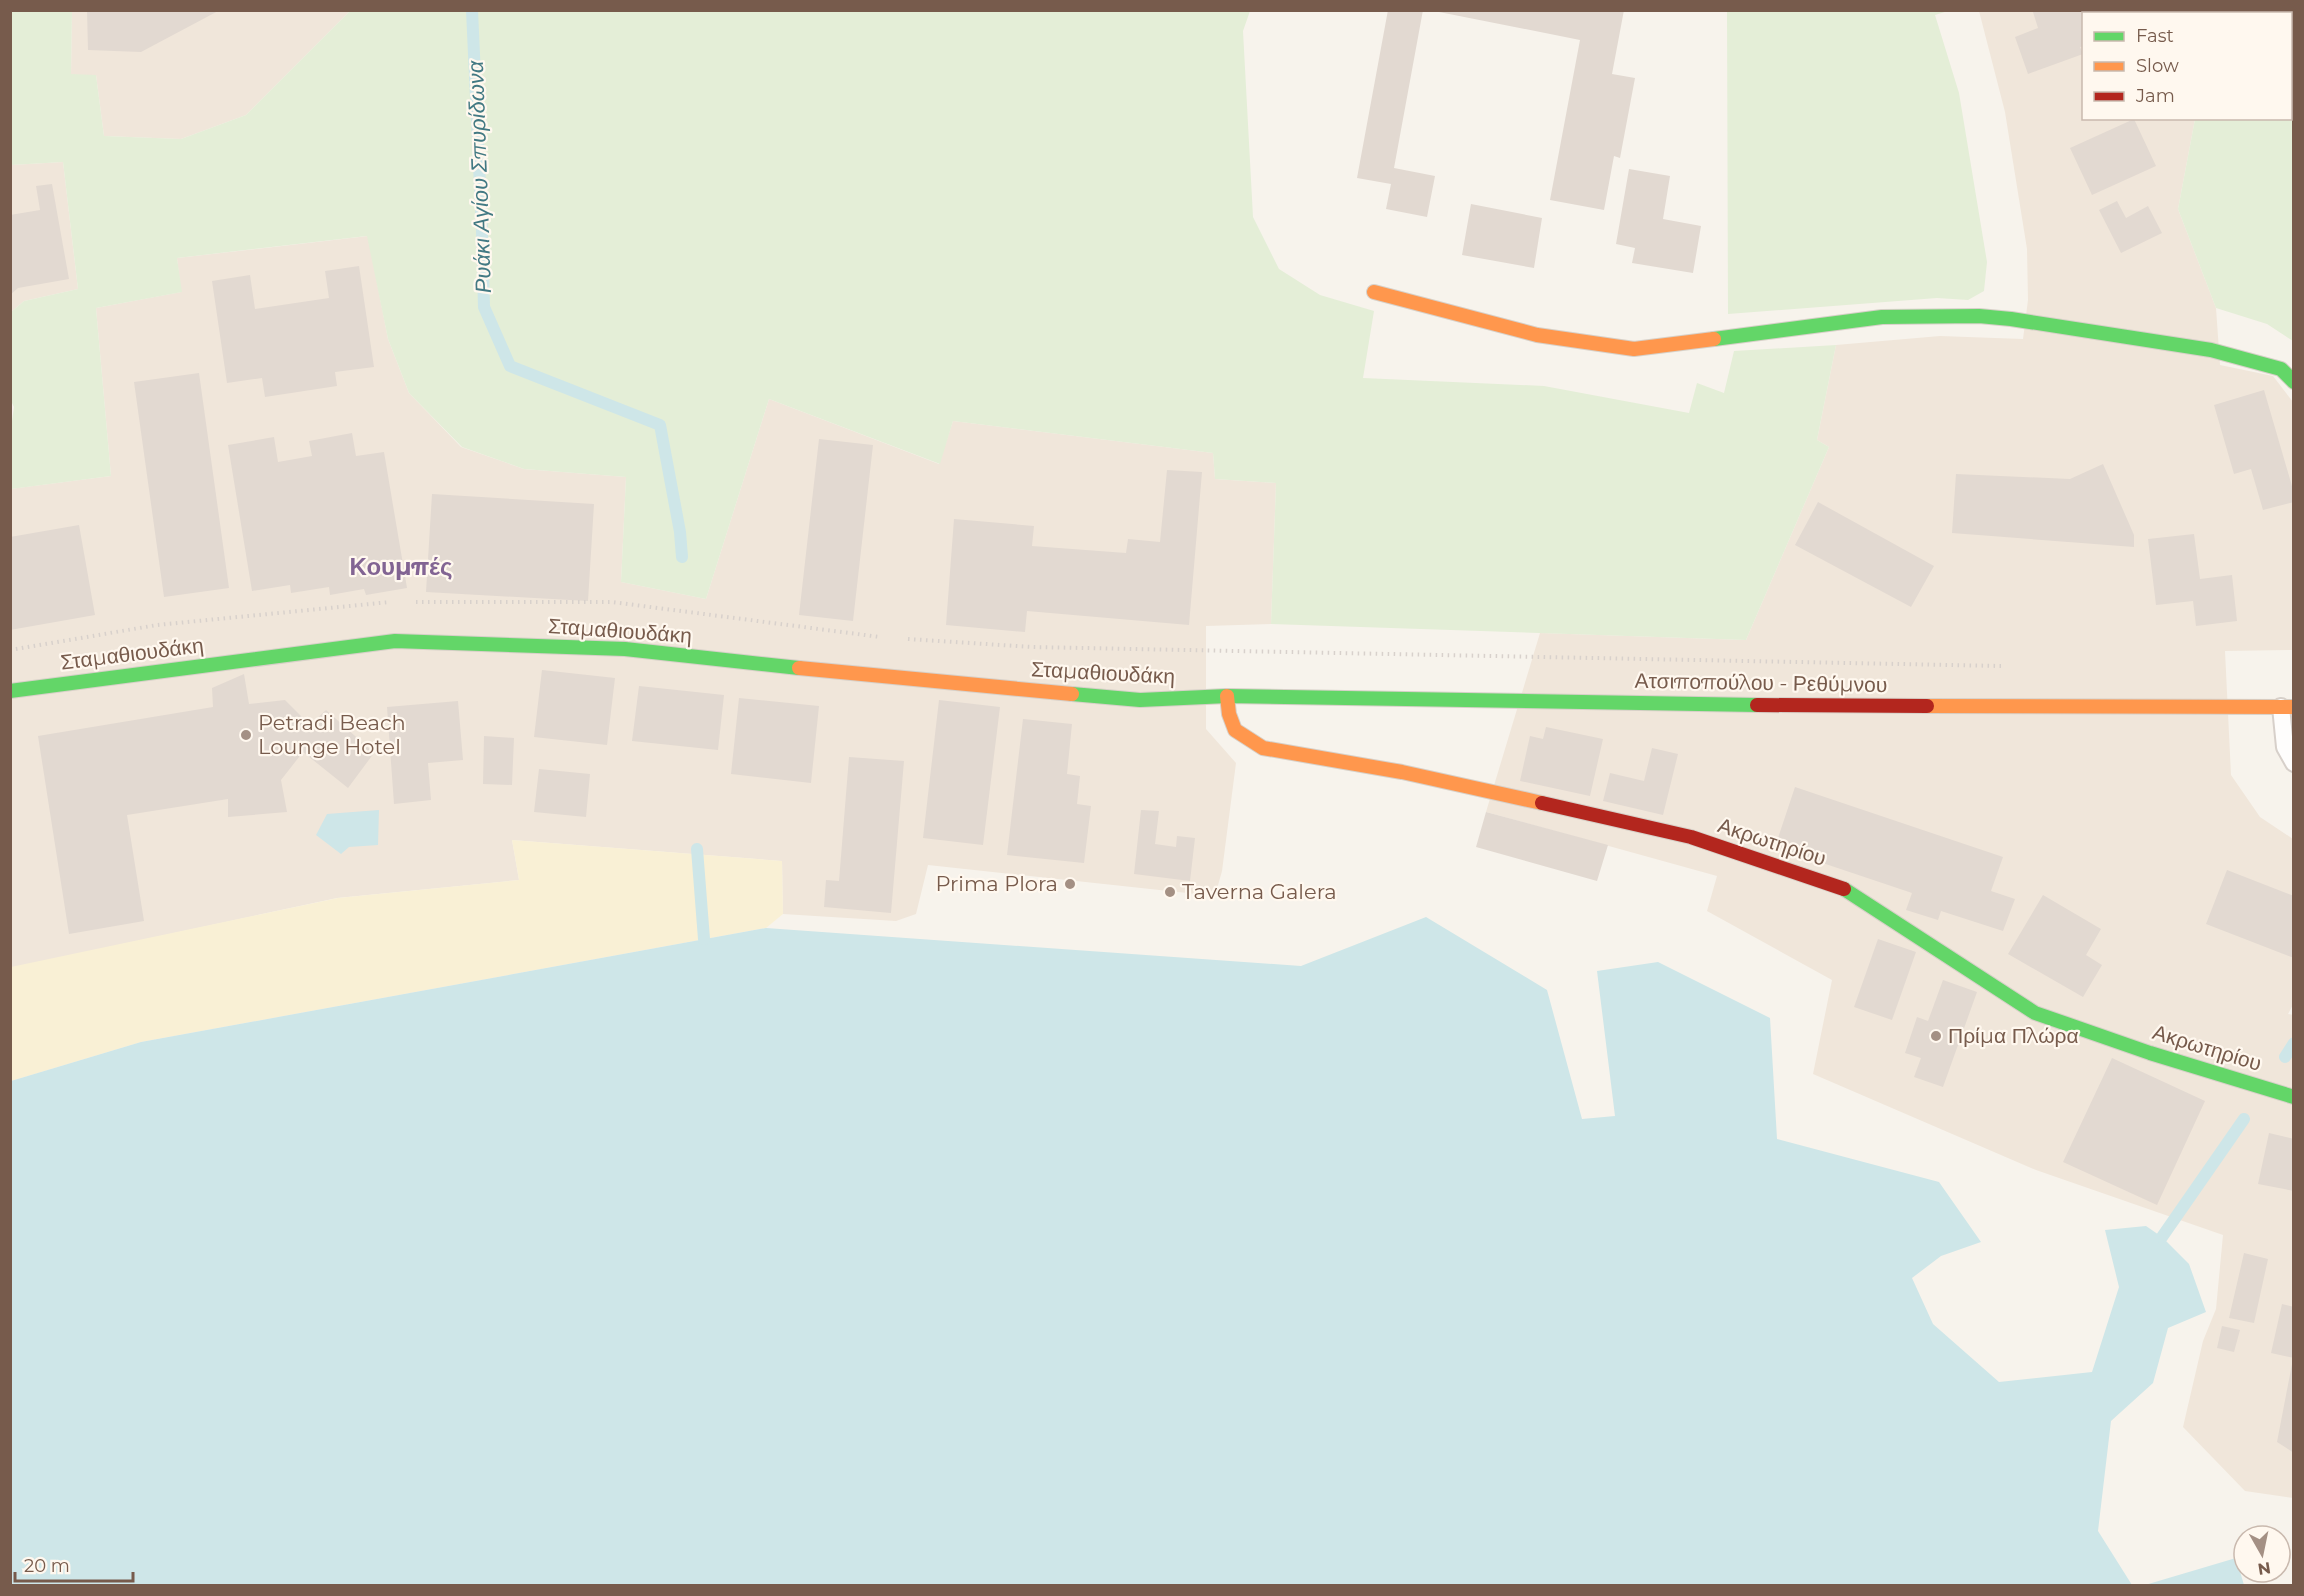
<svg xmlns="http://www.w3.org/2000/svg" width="2304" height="1596" viewBox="0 0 2304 1596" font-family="Montserrat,sans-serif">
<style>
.residential{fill:#f0e6da}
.green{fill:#e4eed7}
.sand{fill:#f9f0d5}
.water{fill:#cee6e8}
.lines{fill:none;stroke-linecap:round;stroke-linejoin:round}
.stream{stroke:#cee6e8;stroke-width:12}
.building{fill:#e2d9d1}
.lane-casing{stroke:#d7d0ca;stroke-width:20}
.fast-casing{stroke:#d7d0c8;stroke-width:16}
.slow-casing{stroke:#d7d0c8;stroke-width:16}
.jam-casing{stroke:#d7d0c8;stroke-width:16}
.path{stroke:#d8d1cc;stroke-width:4;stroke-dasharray:1.5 4.5;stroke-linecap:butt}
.lane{stroke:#fefdfc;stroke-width:16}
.fast{stroke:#63d668;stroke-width:14}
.slow{stroke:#ff974d;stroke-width:14}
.jam{stroke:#b3261e;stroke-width:14}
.poi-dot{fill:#a49084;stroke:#fff8ef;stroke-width:2}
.labels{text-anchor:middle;stroke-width:4.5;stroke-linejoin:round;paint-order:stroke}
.street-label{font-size:21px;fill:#775b4c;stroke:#fff8ef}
.poi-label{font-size:21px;fill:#775b4c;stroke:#fff8ef;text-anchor:start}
.water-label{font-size:22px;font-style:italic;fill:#427983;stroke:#fff8ef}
.quarter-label{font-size:24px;font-weight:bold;fill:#826493;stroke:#fff8ef}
</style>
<rect width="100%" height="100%" fill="#f7f3ec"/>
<path class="residential" d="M72,11h278l-104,104 -65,24 -77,-3 -8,-61h-25z
M1979,11h171l2,2 -68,1v104l111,1 -17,90 38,99 4,57 53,11 20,26v248l-68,1 6,124 29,42 33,22 1,164 -6,11 6,1 -1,483 -48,-7 -62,-64 20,-86 13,-32 7,-74 -187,-65 -223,-96 19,-94 -125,-69 10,-35 -231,-64 54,-179 206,7 83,-193 -12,-7 19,-95 104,-9 83,3 5,-39 -1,-51 -22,-137z
M63,162l15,127 -54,12 -13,11v-147z
M368,236l20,103 21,54 52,54 63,22 102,8 -5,105 85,17 63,-200 170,65 14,-43 260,32 2,26 61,4 -5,141 -65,2v103l30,34 -14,108 -7,25 -287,-31 -12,49 -20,7 -113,-7 -1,-53 -270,-21 7,40 -182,18 -326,70 -1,-479 101,-13 -15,-168 85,-16 -4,-34z"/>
<path class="green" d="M11,11h61l-1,63 25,1 8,61 77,3 65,-24 104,-104h900l-7,20 10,186 26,52 41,26 54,16 -11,67 181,8 145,27 8,-30 27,10 10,-42 102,-6 -19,95 12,7 -83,193 -475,-16 5,-141 -61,-4 -2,-26 -260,-32 -13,43 -171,-65 -63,200 -85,-17 5,-105 -102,-8 -62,-22 -53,-54 -21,-54 -21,-103 -190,22 5,34 -86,16 15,168 -100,13 -1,-54 4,-28 -4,-8 1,-87 13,-11 54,-12 -15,-127 -52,3z
M1727,11h221l-13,4 24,78 28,169 -3,29 -16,9 -31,-2 -209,16z
M2150,11h143v330l-26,-17 -51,-16 -38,-99 17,-90 95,-1v-104h-138z"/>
<path class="sand" d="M512,840l270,21 1,53 -17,14 -625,114 -130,39v-114l327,-69 181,-18z"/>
<path class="water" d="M379,810l-1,35 -29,2 -8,7 -25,-19 11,-21z
M1426,917l121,73 35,129 33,-3 -18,-145 61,-9 112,56 7,121 162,43 42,60 -40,14 -29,22 21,46 66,58 93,-10 27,-85 -14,-57 41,-4 16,11 27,27 17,48 -38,16 -15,55 -42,38 -13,110 34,54h-2121v-504l130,-39 625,-114 535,38z
M2236,1558l8,27h-99z"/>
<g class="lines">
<path class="stream" d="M472,10l10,221 2,76 26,59 150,59 20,107 2,25
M697,849l7,90
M2285,1057l9,-14
M2162,1237l82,-118"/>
</g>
<path class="building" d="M87,10h133l-79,42 -53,-2z
M1388,10h35l-29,158 41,8 -8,41 -41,-8 5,-25 -34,-6z
M1429,10h195l-12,64 23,4 -15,80 -6,-2 -10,54 -54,-10 30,-160z
M2038,10h84l1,4h-39v32l-4,1 3,7 -55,20 -13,-37 23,-9 -5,-16z
M2134,119l22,47 -64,29 -22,-47z
M1629,169l41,7 -7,43 38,7 -8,47 -61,-10 3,-15 -19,-4z
M52,184l17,95 -51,9 -8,7v-80l30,-5 -4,-24z
M2117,201l9,17 22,-12 14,27 -41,20 -22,-43z
M1471,204l71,14 -8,50 -72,-13z
M359,266l15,101 -39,5 2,14 -72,11 -3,-19 -35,5 -15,-102 38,-6 5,34 74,-11 -4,-27z
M199,373l30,215 -65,9 -30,-215z
M2264,390l30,103v9l-31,8 -12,-41 -17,5 -20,-69z
M352,433l4,23 28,-4 23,136 -41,7 -2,-6 -34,6 -1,-8 -38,6 -1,-8 -38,6 -24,-146 46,-8 4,25 34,-6 -3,-15z
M819,439l54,6 -20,176 -54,-6z
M2103,464l31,71v12l-182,-14 4,-59 114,5z
M1167,470l35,2 -13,153 -162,-14 -2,21 -79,-7 8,-106 80,7 -2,20 94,7 2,-14 32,3z
M432,494l162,10 -6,97 -162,-9z
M1818,502l116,64 -23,41 -116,-62z
M79,525l16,90 -85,15v-93z
M2194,534l6,45 32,-4 5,46 -41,5 -3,-25 -37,4 -8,-66z
M542,670l73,8 -8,67 -73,-8z
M244,674l5,30 36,-4 25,25 16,-15 48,43 -26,35 -45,-36 -22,28 6,32 -59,5v-18l-101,16 17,106 -75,13 -31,-198 175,-29 -1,-19z
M639,686l85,9 -6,55 -86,-9z
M739,698l80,8 -8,77 -80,-9z
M939,700l61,7 -17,138 -60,-7z
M458,701l5,59 -35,3 3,37 -37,4 -7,-97z
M1023,719l49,5 -5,50 13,2 -3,28 14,2 -7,57 -77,-8z
M1546,727l57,12 -13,57 -70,-15 10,-45 13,3z
M484,736l30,2 -2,47 -29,-1z
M1652,748l26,6 -15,61 -60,-14 7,-28 34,8z
M849,757l55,4 -13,152 -67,-6 2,-27 13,1z
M539,769l51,5 -4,43 -52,-5z
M1795,787l208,70 -12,34 24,8 -12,32 -62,-20 -3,9 -32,-10 6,-17 -137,-46z
M1141,810l18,1 -4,33 21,3 1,-11 18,2 -5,43 -56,-7z
M1486,812l122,33 -11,36 -121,-34z
M2227,870l67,26v62l-88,-34z
M2043,895l58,34 -15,26 16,10 -19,32 -75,-43z
M1878,939l38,13 -24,68 -38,-13z
M1943,980l34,12 -34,95 -29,-10 7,-19 -16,-5 12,-36 11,4z
M2112,1058l93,43 -48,104 -94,-43z
M2269,1133l25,6v52l-36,-7z
M2244,1253l24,6 -14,64 -25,-5z
M2282,1304l12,3v51l-23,-5z
M2222,1326l18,4 -6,22 -17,-4z
M2292,1364h2v89l-17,-11z"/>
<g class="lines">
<g class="lane-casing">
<path id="lane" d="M2281,707l4,40 9,16"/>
</g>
<g class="fast-casing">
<path id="fast" d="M1714,339l168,-22 97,-1 32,3 200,31 70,19 13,13
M10,691l385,-50 230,8 174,19
M1072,694l68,6 87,-4 530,9
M1844,889l191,124 115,40 144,44"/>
</g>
<g class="slow-casing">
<path id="slow" d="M1374,292l163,43 97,14 80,-10
M799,668l273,26
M1227,696l2,18 6,16 28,18 139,24 140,31
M1927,706l367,1"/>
</g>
<g class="jam-casing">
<path id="jam" d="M1757,705l170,1
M1542,803l149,34 153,52"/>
</g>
<path class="path" d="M416,602h196l268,35
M908,639l124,8 969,19
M10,650l147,-25 233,-23"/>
<use href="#lane" class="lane"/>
<use href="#fast" class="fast"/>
<use href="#slow" class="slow"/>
<use href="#jam" class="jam"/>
</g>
<g class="poi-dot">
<circle cx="246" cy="735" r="6"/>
<circle cx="1070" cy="884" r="6"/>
<circle cx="1170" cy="892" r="6"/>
<circle cx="1936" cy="1036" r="6"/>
</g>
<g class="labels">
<g class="street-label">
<text transform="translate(620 631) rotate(4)" y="7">Σταμαθιουδάκη</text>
<text transform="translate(132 654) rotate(-7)" y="7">Σταμαθιουδάκη</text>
<text transform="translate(1103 673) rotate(3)" y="7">Σταμαθιουδάκη</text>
<text transform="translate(1761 683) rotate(1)" y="7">Ατσιποπούλου - Ρεθύμνου</text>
<text transform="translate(1772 842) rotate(18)" y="7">Ακρωτηρίου</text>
<text transform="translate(2207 1048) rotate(17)" y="7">Ακρωτηρίου</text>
</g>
<g class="poi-label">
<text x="258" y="730">Petradi Beach<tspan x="258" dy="24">Lounge Hotel</tspan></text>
<text x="1058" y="891" text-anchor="end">Prima Plora</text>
<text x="1182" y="899">Taverna Galera</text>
<text x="1948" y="1043">Πρίμα Πλώρα</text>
</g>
<g class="water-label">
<text transform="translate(479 177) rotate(-92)" y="8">Ρυάκι Αγίου Σπυρίδωνα</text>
</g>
<g class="quarter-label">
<text x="401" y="575">Κουμπές</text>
</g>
</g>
<rect width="2304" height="1596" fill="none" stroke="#775b4c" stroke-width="24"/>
<rect x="2082" y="12" width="210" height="108" fill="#fff8ef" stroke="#c9b9ae" stroke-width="1.5"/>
<rect x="2094" y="32" width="30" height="9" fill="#63d668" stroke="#c9b9ae" stroke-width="1.5"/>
<text x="2136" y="42" font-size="18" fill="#775b4c">Fast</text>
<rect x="2094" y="62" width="30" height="9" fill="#ff974d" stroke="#c9b9ae" stroke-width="1.5"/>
<text x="2136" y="72" font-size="18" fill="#775b4c">Slow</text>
<rect x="2094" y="92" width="30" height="9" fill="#b3261e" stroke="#c9b9ae" stroke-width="1.5"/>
<text x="2136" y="102" font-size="18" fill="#775b4c">Jam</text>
<g transform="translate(2262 1554) rotate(171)"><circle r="28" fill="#fff8ef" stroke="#c9b9ae" stroke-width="1.5"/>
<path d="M0-4.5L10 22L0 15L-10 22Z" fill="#a49084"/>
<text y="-9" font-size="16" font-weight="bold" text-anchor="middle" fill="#775b4c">N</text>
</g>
<path d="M15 1572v9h118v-9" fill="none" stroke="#775b4c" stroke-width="3"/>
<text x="24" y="1572" font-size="18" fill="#775b4c" stroke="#fff8ef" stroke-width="4.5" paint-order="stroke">20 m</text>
</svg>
